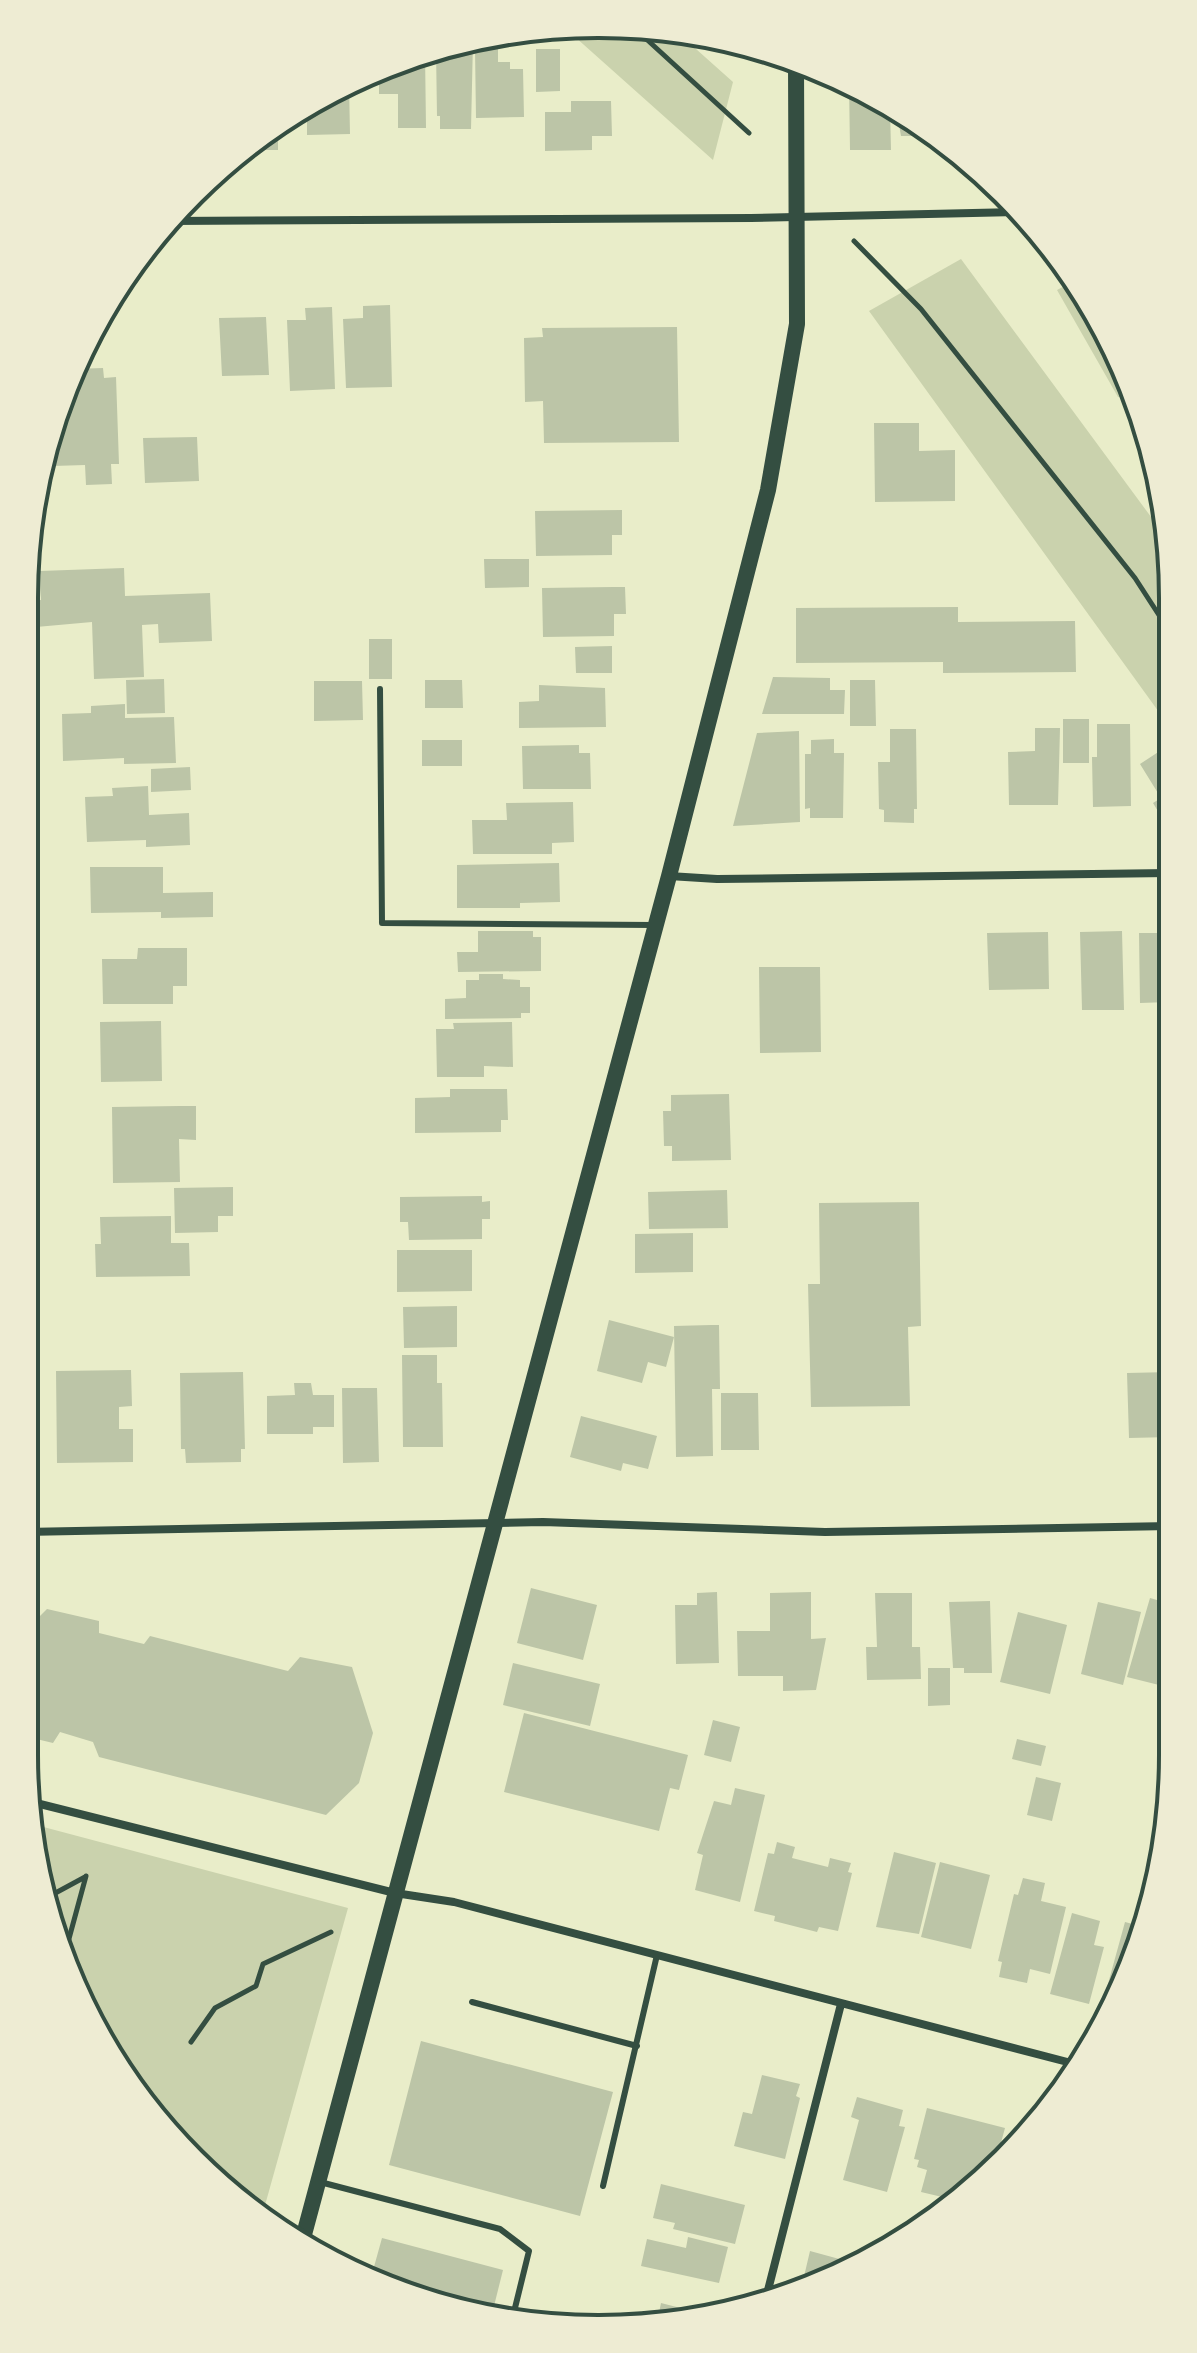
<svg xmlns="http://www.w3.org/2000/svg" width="1197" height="2353" viewBox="0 0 1197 2353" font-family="'Roboto Serif',serif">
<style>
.green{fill:#cad2ad}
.building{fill:#bcc5a7}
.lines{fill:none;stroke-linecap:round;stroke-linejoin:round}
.path{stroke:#344e41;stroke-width:5}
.service{stroke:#344e41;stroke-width:6}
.minor{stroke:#344e41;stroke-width:8}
.secondary{stroke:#344e41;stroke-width:16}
.rim{fill:none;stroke:#344e41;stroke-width:4}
</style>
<rect width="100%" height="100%" fill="#e9edc9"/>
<path class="green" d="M637,25l40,7 56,50 -20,78 -148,-132z
M961,259l207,281 1,186 -300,-415z
M1076,280l53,99 5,18h-16l-61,-107z
M36,1825l312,83 -86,308 -119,-111 -88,-165z"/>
<path class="building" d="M473,41l-2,88h-31v-13h-3l-1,-67z
M475,49h23v13h12v7h13l1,48 -48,1z
M536,49h24v42l-24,1z
M425,52l1,76h-28v-34h-19v-24z
M849,82l41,26 1,42h-41z
M349,84l1,50 -43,1v-31z
M571,101h40l1,35h-20v14l-47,1v-39h26z
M897,113l34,23h-30z
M278,125v25h-35z
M390,305l2,82 -46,1 -3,-69 20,-1v-12z
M332,307l3,82 -45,2 -3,-71h19l-1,-12z
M266,317l3,58 -47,1 -3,-58z
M677,327l2,115 -135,1 -1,-42 -18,1 -1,-64 19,-1 -1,-9z
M103,368l1,10 12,-1 3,87h-8l1,20 -26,1 -1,-20 -32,1 -2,-36 23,-61z
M874,423h45v28l36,-1v51l-80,1z
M197,437l2,44 -54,2 -2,-45z
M622,510v25h-10v20l-76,1 -1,-45z
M484,559h45v28l-44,1z
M124,568l1,28 85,-3 2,48 -53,2 -1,-19 -16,1 2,52 -50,2 -2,-57 -67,6v-27l16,-1 -1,-29z
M613,587h12l1,27h-12v22l-71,1 -1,-49z
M958,607v15l117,-1 1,51 -133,1v-11l-147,1v-55z
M369,639h23v40h-23z
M612,646v27h-36l-1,-26z
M773,677l57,1v12h15l-1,24h-82z
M164,679l1,34 -38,1 -1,-34z
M425,680h37l1,28h-38z
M850,680h25l1,46h-26z
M314,681h48l1,39 -49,1z
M539,685l66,3 1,39 -87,1v-26l20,-1z
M125,704v14l49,-1 2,46 -52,1v-6l-61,3 -1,-47 29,-1v-7z
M1063,719h26v44h-26z
M1097,724h33l1,82 -38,1 -1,-50h5z
M1035,728h25l-2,77h-49l-1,-53 27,-1z
M890,729h26l1,80h-3v14l-30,-1v-12l-5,-1 -1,-47h12z
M799,731l1,91 -67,4 24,-93z
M834,739v14h10l-1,65h-33v-10l-5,1v-55h6v-14z
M422,740h40v26h-40z
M579,745v8h11l1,36h-68l-1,-43z
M1169,745v68l-7,5 -9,-15 8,-5 -21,-34z
M190,767l1,23 -40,2v-23z
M148,786l1,29 40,-2 1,32 -44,2v-7l-59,2 -2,-45 28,-1 -1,-8z
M573,802l1,40 -22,1v11h-79l-1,-34h35l-1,-17z
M559,863l1,39 -40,1v5h-63v-43z
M90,867h73v26l50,-1v25l-52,1v-6l-70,1z
M478,931h55v6h8v34l-83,1 -1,-20h21z
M1122,931l2,79h-42l-2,-78z
M1048,932l1,57 -60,1 -2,-57z
M1139,933h30v69l-29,1z
M138,948h49v38h-14v18h-70l-1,-45h35z
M759,967h61l1,85 -61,1z
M479,974h24v5l17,1v7h10v26h-9v5l-76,1v-20l21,-1v-18h13z
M161,1021l1,60 -61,1 -1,-60z
M512,1022l1,45 -29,-1v11h-47l-1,-48h18l-1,-6z
M450,1089h57l1,31h-7v12l-86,1v-35l35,-1z
M729,1094l2,66 -59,1v-15h-8l-1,-35h8v-16z
M179,1106h17v34l-17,-1 1,43 -67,1 -1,-76z
M233,1187v29h-15v16l-43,1 -1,-45z
M727,1190l1,38 -79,1 -1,-37z
M482,1196v6l8,-1v18h-8v20l-73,1 -1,-18h-8v-25z
M919,1202l2,124 -13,1 2,79 -99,1 -3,-123h12l-1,-81z
M171,1216v27h18l1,33 -94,1 -1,-33h6l-1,-27z
M693,1233v39l-58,1v-39z
M397,1250h75v41l-75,1z
M457,1306v41l-53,1 -1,-41z
M609,1320l65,17 -8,30 -18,-5 -6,21 -45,-12z
M711,1325h8l1,64h-8l1,67 -37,1 -2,-131z
M402,1355h35v28h5l1,64h-40z
M131,1370l1,36 -13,1v22h14v33l-76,1 -1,-92z
M243,1372l2,77h-4v13l-55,1 -1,-14h-4l-1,-76z
M1171,1372v65l-42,1 -2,-65z
M294,1383h17l2,12h21v32h-21v7h-46v-38l28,-1z
M342,1388h35l2,74 -36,1z
M721,1393h37l1,57h-38z
M581,1416l76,20 -9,33 -25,-6 -2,8 -51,-14z
M531,1588l66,17 -14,55 -66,-17z
M717,1592l2,71 -43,1 -1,-59h22v-12z
M811,1592v47l15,-1 -10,52 -33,1v-15h-45l-1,-45h33v-38z
M875,1593h37v54h8l1,32 -54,1 -1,-33h11z
M1150,1598l21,6v84l-44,-11z
M990,1601l2,72h-28v-5h-11l-4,-66z
M1098,1602l43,10 -18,73 -42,-11z
M47,1609l52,12v12l45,11 6,-8 138,35 12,-14 52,10 21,66 -14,50 -33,32 -227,-58 -6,-15 -33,-10 -7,11 -29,-7v-104z
M1018,1612l49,13 -17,69 -50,-12z
M513,1663l87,21 -10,42 -87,-21z
M928,1668h22v37l-22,1z
M524,1713l164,42 -9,35 -9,-2 -11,43 -155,-39z
M713,1720l27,7 -9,35 -27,-7z
M1017,1739l29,7 -5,20 -29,-7z
M1036,1777l25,6 -9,38 -25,-6z
M735,1788l30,7 -25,107 -45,-12 8,-35 -6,-2 17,-52 17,4z
M777,1842l18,5 -3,11 36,9 2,-9 21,5 -3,9 4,1 -14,58 -19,-4 -2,5 -43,-11 1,-5 -21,-5 14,-58 6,1z
M894,1852l42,11 -17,71 -43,-7z
M940,1862l50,13 -19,74 -50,-12z
M1023,1878l22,5 -4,18 25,6 -16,67 -20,-5 -3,14 -28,-6 3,-15 -4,-1 16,-67 4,1z
M1072,1913l28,8 -6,24 10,2 -15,57 -39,-10z
M1125,1922l19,5 -29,78 -12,-3z
M421,2041l192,51 -33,124 -191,-51z
M762,2075l38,9 -4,12 4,2 -15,61 -51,-13 9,-34 9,2z
M857,2097l46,13 -4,16 6,1 -18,65 -44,-12 16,-60 -8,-3z
M927,2108l78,20 -11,40 -14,16 -13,-3 -4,14 -8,5 -34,-8 6,-22 -10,-3 2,-7 -5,-1z
M661,2184l84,21 -10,39 -62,-15 2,-6 -22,-5z
M688,2237l40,10 -9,36 -78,-17 6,-27 39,9z
M382,2238l121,32 -11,44 -42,-4 -78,-36z
M810,2251l44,12 -44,24 -8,-2z
M661,2303l39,10 -66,15 4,-14 20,4z"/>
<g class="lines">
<path class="path" d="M631,25l118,108
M854,241l67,68 214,269 33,51
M48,1897l37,-20
M64,1957l22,-81
M191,2042l24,-34 41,-22 7,-22 68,-32"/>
<path class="service" d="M380,689l2,234 273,2
M472,2002l165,44
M320,2182l180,47 29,22 -16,65
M603,2186l54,-231"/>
<path class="minor" d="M169,221l582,-3 266,-6
M669,876l48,3 452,-6
M24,1532l519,-10 282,10 346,-6
M32,1802l363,91 59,9 625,163
M766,2298l75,-294"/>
<path class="secondary" d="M302,2242l367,-1366 99,-386 29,-166 -1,-262"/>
</g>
<path d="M0 0H1197V2353H0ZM598 38H599A560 560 0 0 1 1159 598V1755A560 560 0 0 1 599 2315H598A560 560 0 0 1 38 1755V598A560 560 0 0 1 598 38Z" fill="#eeecd3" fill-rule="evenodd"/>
<path class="rim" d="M598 38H599A560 560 0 0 1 1159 598V1755A560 560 0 0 1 599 2315H598A560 560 0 0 1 38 1755V598A560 560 0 0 1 598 38Z"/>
</svg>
